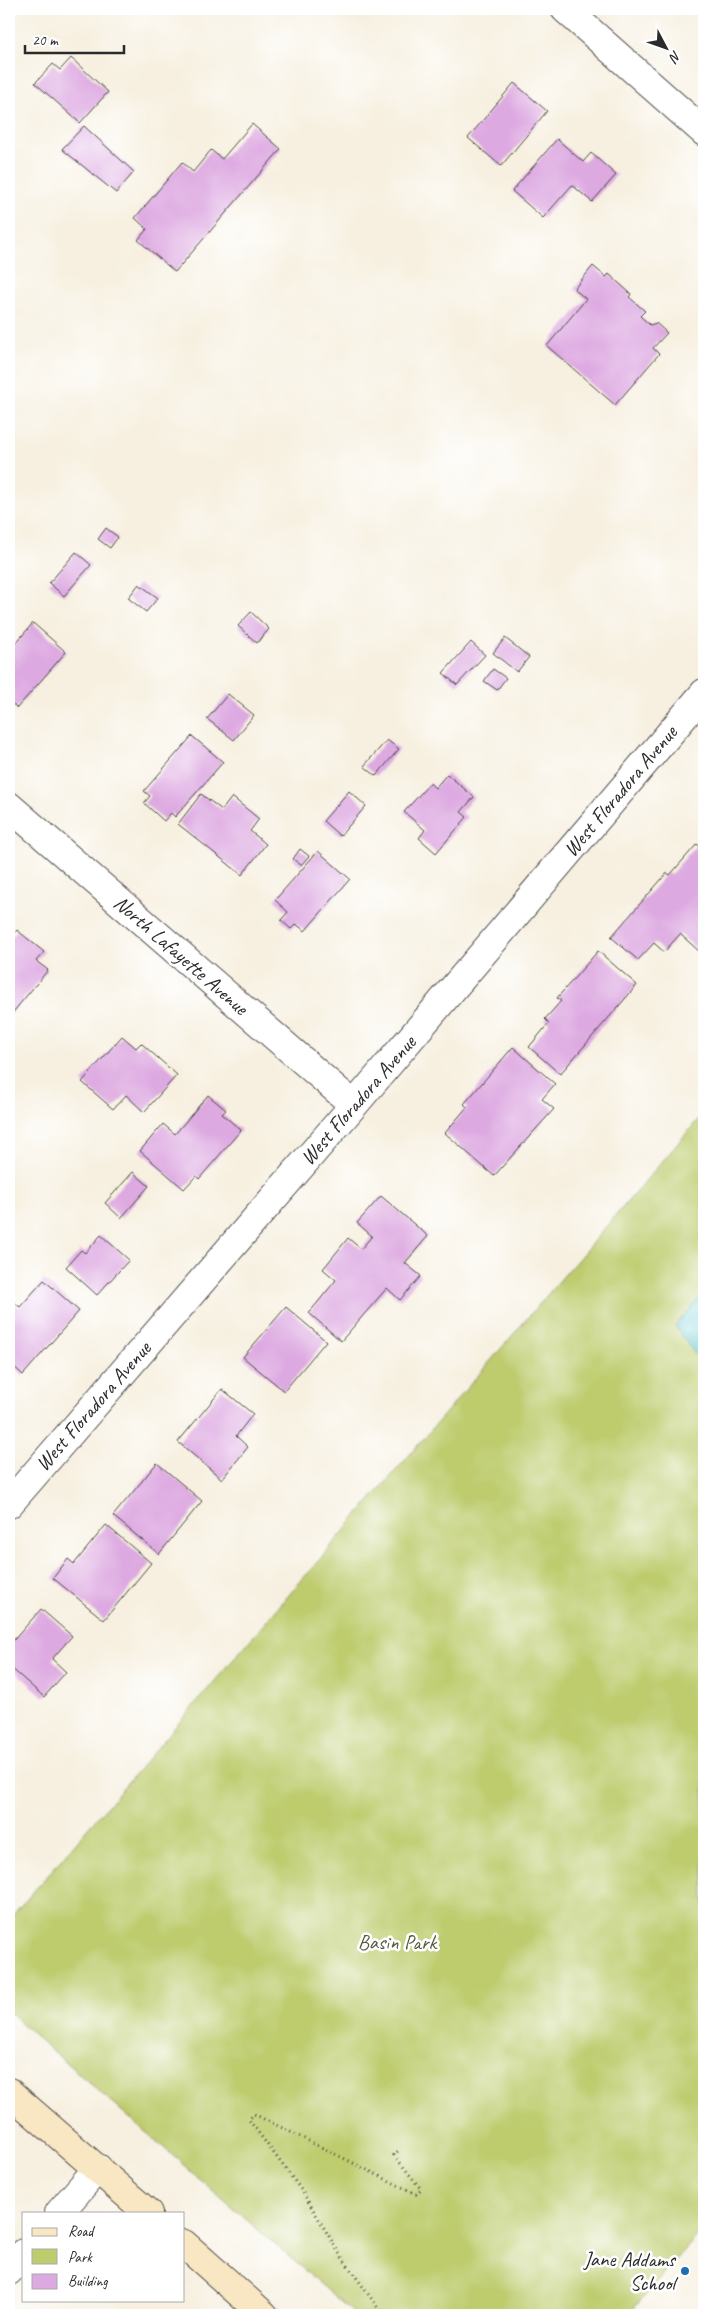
<svg xmlns="http://www.w3.org/2000/svg" width="713" height="2324" viewBox="0 0 713 2324" font-family="Caveat,sans-serif">
<style>
.green{fill:#becc6e;stroke:#747c4c}
.water{fill:#53c1c9;stroke:#3f767a}
.building{fill:#dda9e1}
.lines{fill:none;stroke-linecap:round;stroke-linejoin:round}
.street-casing{stroke:#4a4946;stroke-width:30}
.secondary-casing{stroke:#4a4946;stroke-width:30}
.path{stroke:#4a4946;stroke-width:3;stroke-dasharray:1 4;stroke-linecap:butt}
.street{stroke:#fff;stroke-width:28}
.secondary{stroke:#f9e7c3;stroke-width:28}
.poi-dot{fill:#1f6fb2;stroke:#fff;stroke-width:2}
.labels{text-anchor:middle;stroke-width:5;stroke-linejoin:round;paint-order:stroke}
.street-label{font-size:21px;fill:#2b2b2b;stroke:#fff}
.park-label{font-size:21px;fill:#575b3f;stroke:#fff}
.poi-label{font-size:21px;fill:#2b2b2b;stroke:#fff;text-anchor:end}
</style>
<rect width="100%" height="100%" fill="#fff"/>
<filter id="ink" filterUnits="userSpaceOnUse"><feTurbulence type="fractalNoise" baseFrequency=".02" numOctaves="2"/><feDisplacementMap in="SourceGraphic" scale="10" xChannelSelector="R" yChannelSelector="G"/><feConvolveMatrix kernelMatrix="1 2 1 2 8 2 1 2 1" color-interpolation-filters="sRGB"/></filter>
<filter id="wash" filterUnits="userSpaceOnUse"><feTurbulence type="fractalNoise" baseFrequency=".0096" numOctaves="4" result="noise"/><feDisplacementMap in="SourceGraphic" scale="20" xChannelSelector="R" yChannelSelector="G"/><feGaussianBlur stdDeviation="1.12" result="paint"/><feColorMatrix in="noise" values="0 0 0 0 0 0 0 0 0 0 0 0 0 0 0 0 0 1.4 0 .05"/><feComposite in="paint" operator="in"/></filter>
<g filter="url(#wash)">
<rect width="100%" height="100%" fill="#f7f0e0"/>
<path class="green" d="M704,1113v1115l-76,87h-272l-347,-302v-93z"/>
<path class="water" d="M704,1293v102l-5,-5 1,-28 -25,-36z"/>
<g id="blocks">
<path class="building" d="M71,58l37,34 -28,31 -45,-40 18,-19 7,6z
M514,83l33,28 -46,55 -33,-28z
M252,124l29,25 -106,123 -37,-32 9,-11 -12,-11 47,-56 11,10 18,-22 11,9z
M84,126l50,46 -18,21 -54,-44z
M557,139l26,23 8,-9 25,22 -24,27 -20,-17 -29,33 -31,-27z
M593,266l13,11 3,-3 22,20 -2,3 16,14 -5,5 10,9 6,-2 11,10 -14,15 6,6 -44,51 -68,-59 39,-47 -12,-10z
M106,528l12,9 -8,11 -12,-9z
M76,552l15,13 -27,31 -15,-13z
M139,584l19,14 -12,14 -18,-14z
M251,612l18,17 -12,14 -19,-17z
M33,623l33,29 -49,56 -8,-7v-50z
M505,638l24,19 -12,15 -24,-19z
M471,642l14,13 -28,30 -14,-12z
M493,669l13,9 -9,12 -13,-9z
M228,694l26,21 -20,25 -27,-21z
M192,736l31,26 -48,55 -4,-4 -7,8 -20,-18 6,-7 -6,-5z
M387,740l12,9 -23,27 -12,-10z
M447,774l27,23 -13,15 6,5 -31,36 -17,-15 6,-8 -21,-18 26,-29 5,5z
M349,791l17,15 -26,30 -17,-15z
M201,794l21,16 10,-13 27,22 -9,12 16,13 -24,31 -64,-51z
M697,844l7,6v97l-4,5 -20,-18 -16,18 -10,-9 -16,17 -27,-23 56,-64 3,2z
M300,849l9,7 -8,9 -8,-6z
M318,851l32,28 -45,52 -9,-7 -5,5 -10,-9 7,-8 -13,-12z
M17,930l27,22 -8,9 12,9 -39,47v-76z
M598,951l39,34 -77,89 -31,-27 20,-24 -4,-4 16,-18 -4,-3z
M122,1036l14,12 5,-5 36,32 -33,37 -18,-17 -13,14 -31,-27z
M513,1047l42,37 -13,15 12,10 -60,67 -49,-43 22,-26 -3,-3z
M208,1095l18,15 -4,4 19,16 -42,49 -3,-3 -12,13 -44,-38 23,-27 12,10z
M133,1172l16,14 -28,32 -16,-15z
M381,1196l47,40 -23,27 16,13 -21,24 -13,-12 -46,53 -32,-28 27,-33 -13,-11 25,-31 13,11 11,-13 -15,-13z
M101,1235l28,25 -32,35 -31,-28 15,-17 4,3z
M44,1280l35,31 -56,64 -14,-13v-61l1,-2 10,8z
M286,1307l40,34 -42,50 -41,-34z
M222,1389l31,25 -17,22 12,11 -26,32 -44,-37z
M157,1463l45,38 -43,53 -46,-38z
M106,1525l45,38 -47,57 -51,-42 15,-19 6,5z
M41,1609l31,27 -20,23 14,13 -22,25 -35,-31v-29l4,4z"/>
</g>
</g>
<g filter="url(#ink)">
<use href="#blocks" fill-opacity="0" stroke="#4a4946" stroke-width="1"/>
<g class="lines">
<g class="street-casing">
<path id="street" d="M565,9l139,123
M9,806l345,299
M9,1504l345,-399 350,-412
M59,2213l39,-45
M9,2271l15,-18"/>
</g>
<g class="secondary-casing">
<path id="secondary" d="M9,2092l139,121
M184,2244l80,71"/>
</g>
<path class="path" d="M383,2315l-44,-62 -37,-62 -53,-71 5,-6 162,80 5,-5 -27,-34 6,-6"/>
<use href="#street" class="street"/>
<use href="#secondary" class="secondary"/>
</g>
</g>
<circle class="poi-dot" cx="685" cy="2271" r="5"/>
<g class="labels">
<g class="street-label">
<text transform="translate(620 791) rotate(-50)" y="7">West Floradora Avenue</text>
<text transform="translate(181 955) rotate(41)" y="7">North Lafayette Avenue</text>
<text transform="translate(358 1100) rotate(-49)" y="7">West Floradora Avenue</text>
<text transform="translate(93 1406) rotate(-49)" y="7">West Floradora Avenue</text>
</g>
<g class="park-label">
<text x="397" y="1949">Basin Park</text>
</g>
<g class="poi-label">
<text x="675" y="2266">Jane Addams<tspan x="675" dy="24">School</tspan></text>
</g>
</g>
<rect width="713" height="2324" fill="none" stroke="#fff" stroke-width="30"/>
<rect x="22" y="2212" width="162" height="90" fill="#ffffff" stroke="#aaaaaa"/>
<rect x="32" y="2228" width="25" height="8" fill="#f9e7c3" stroke="#aaaaaa"/>
<text x="68" y="2236" font-size="15" fill="#2b2b2b">Road</text>
<rect x="32" y="2249" width="25" height="15" fill="#becc6e" stroke="#aaaaaa"/>
<text x="68" y="2262" font-size="15" fill="#2b2b2b">Park</text>
<rect x="32" y="2274" width="25" height="15" fill="#dda9e1" stroke="#aaaaaa"/>
<text x="68" y="2286" font-size="15" fill="#2b2b2b">Building</text>
<g transform="translate(666 48) rotate(131)" stroke="#ffffff" stroke-width="4" paint-order="stroke">
<path d="M0-4L9 19L0 12L-9 19Z" fill="#2b2b2b"/>
<text y="-8" font-size="14" font-weight="bold" text-anchor="middle" fill="#2b2b2b">N</text>
</g>
<path d="M25 45v8h99v-8" fill="none" stroke="#2b2b2b" stroke-width="2.5"/>
<text x="32" y="45" font-size="15" fill="#2b2b2b" stroke="#ffffff" stroke-width="4" paint-order="stroke">20 m</text>
</svg>
